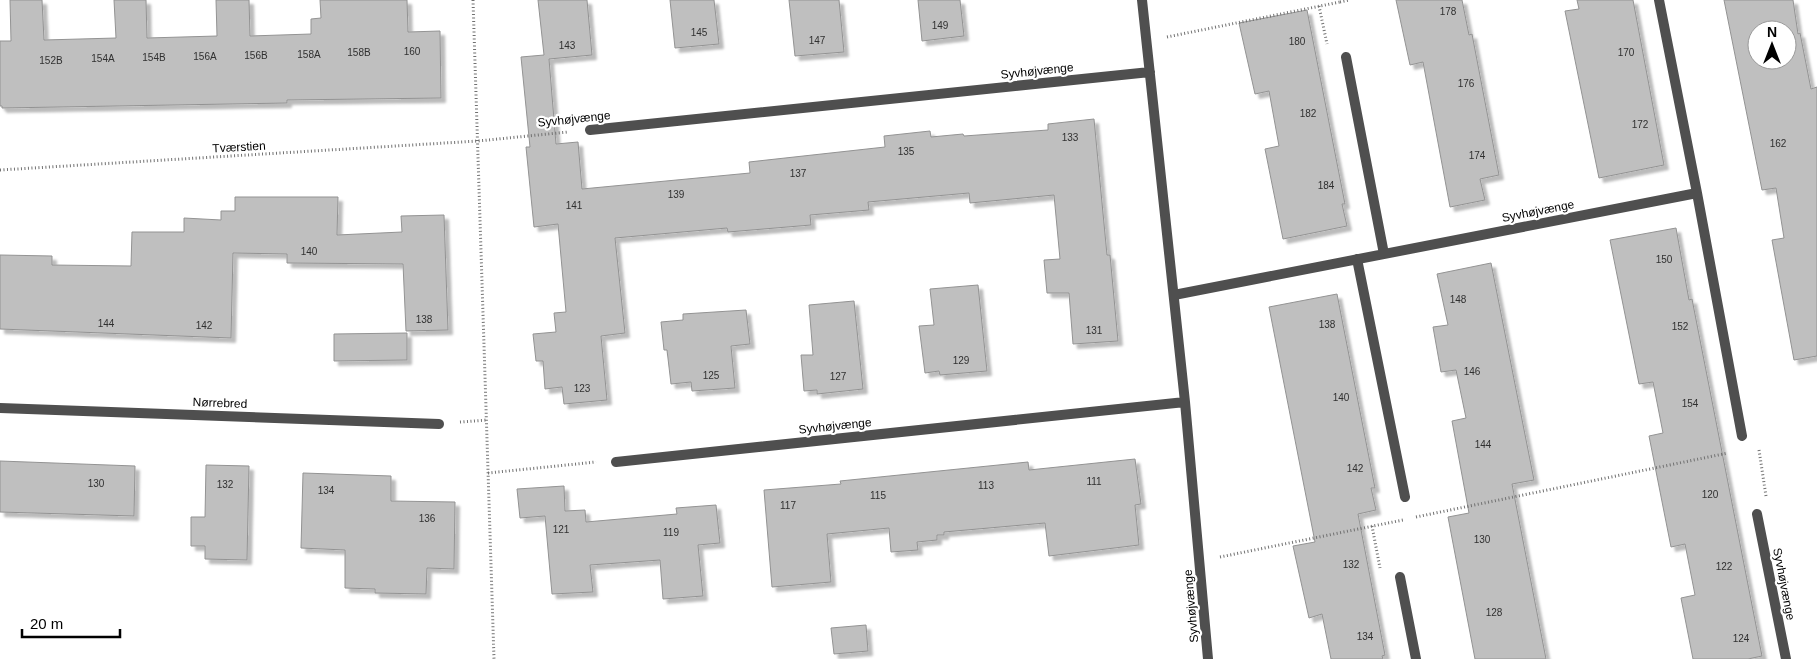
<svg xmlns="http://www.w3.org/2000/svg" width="1817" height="659" viewBox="0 0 1817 659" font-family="Arial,sans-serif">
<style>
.building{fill:#bfbfbf;stroke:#939393;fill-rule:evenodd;filter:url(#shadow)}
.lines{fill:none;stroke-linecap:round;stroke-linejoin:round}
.path{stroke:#717171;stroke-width:3;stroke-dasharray:1 2.5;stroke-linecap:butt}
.street{stroke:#4f4f4f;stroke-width:10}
.labels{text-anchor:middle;stroke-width:4.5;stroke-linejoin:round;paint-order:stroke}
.number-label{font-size:10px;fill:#303030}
.street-label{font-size:12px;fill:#000;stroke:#fff}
</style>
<defs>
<filter id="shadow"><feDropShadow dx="4.5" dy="4.5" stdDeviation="1" flood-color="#0004"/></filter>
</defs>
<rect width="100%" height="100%" fill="#fff"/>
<path class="building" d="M10,0h32l2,40 72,-2 -2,-38h32l1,38 70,-2 -1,-36h33l1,36 61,-2v-15l10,-1 -1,-18h87l1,32 32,-1 1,67 -154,2v3l-285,5v-2h-2v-65h11z
M538,0h49l5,55 -43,4 7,85 22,-2 4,47 168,-16 -1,-11 136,-15 -1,-11 46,-5 1,6 32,-3 1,2 84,-6v-6l46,-5 13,136h3l8,86 -45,3 -4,-51h-22l-3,-33 16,-1 -6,-64 -84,8 -1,-10 -101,9 1,8 -59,5 1,10 -83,7 -1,-4 -112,10 10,95 -24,3 6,64 -43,4 -2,-17 -17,2 -2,-28h-7l-3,-27 23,-2 -2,-19 12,-1 -8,-88 -24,3 -8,-80h4l-9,-90 23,-2z
M670,0h44l5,44 -44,4z
M789,0h50l5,52 -49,4z
M918,0h42l4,36 -42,5z
M1396,0h66l7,35 3,-1 27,141 -19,4 5,21 -35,7 -27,-145 -13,3z
M1577,0h56l31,165 -65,13 -34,-167 14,-2z
M1724,0h69l5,34 2,-1 11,56 6,-2v269l-23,4 -22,-120 12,-2 -8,-50 -14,2zM1757,30h30v30h-30z
M1307,10l38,194h-3l5,22 -64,13 -18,-90 14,-3 -10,-55 -14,3 -16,-71z
M235,197h103l-1,38 65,-3 -1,-16 43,-1 4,115 -42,1 -3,-67 -116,-1v-9l-54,-1 -2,85 -231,-9v-74l52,1v9l79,1 1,-34h52v-14l37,2v-9h14z
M1676,228l13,72 3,-1 70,357 -14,3h-55l-12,-61 14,-3 -10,-51 -14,3 -22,-111 14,-3 -10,-51 -14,2 -29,-144z
M1491,263l43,217 -22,4 34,175h-71l-27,-142 21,-4 -17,-92 14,-3 -10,-48 -15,2 -8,-45 15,-2 -11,-51z
M978,285l9,86 -47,4 -1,-4 -14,2 -6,-47 15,-1 -4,-36z
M1337,294l38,194h-4l5,22 -18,4 27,141 -3,1 1,3h-52l-9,-45 -13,4 -16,-72 22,-4 -46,-235z
M854,301l9,88 -46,5v-4l-13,1 -3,-36h12l-4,-50z
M746,310l4,34 -19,2 4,42 -43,3 -1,-9 -20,2 -4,-34h-3l-3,-28 22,-2v-6z
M407,333v27l-73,1v-27z
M1135,459l6,45 -6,1 4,40 -90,11 -4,-33 -101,9v3h-7v5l-20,2 1,8 -27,2 -2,-24 -62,6 4,48 -59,5 -8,-97 77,-6 -1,-3 188,-19 1,8z
M0,461l135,5 -1,50 -134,-4z
M206,465l43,1 -2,94 -42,-1v-13h-14v-29h14z
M303,473l88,3v25l64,1 -1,67 -27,-1 -1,26 -51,-1v-4l-30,-1v-38l-44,-2z
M564,486l1,25 20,-1 1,12 91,-8 -1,-6 40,-3 4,38 -22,2 5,51 -40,3 -3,-39 -70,5 3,27 -41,2 -7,-78 -25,2 -3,-29z
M866,625l2,26 -34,3 -3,-26z"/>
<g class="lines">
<path class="path" d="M473,0l21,659
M1340,2l9,-2
M1319,6l8,38
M1167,37l173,-35v-2
M0,170l478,-29 90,-9
M460,422l27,-2
M1759,450l7,46
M488,473l108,-11
M1416,517l312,-64
M1372,526l8,42
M1220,557l183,-37"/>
<path class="street" d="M1142,0l43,402 23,257
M1659,0l38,193 45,243
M1346,57l38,197
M590,130l560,-58
M1357,259l48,238
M1174,295l523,-102
M0,408l439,16
M616,462l569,-60
M1757,514l29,145
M1400,577l16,82"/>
</g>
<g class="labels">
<g class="number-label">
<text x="1448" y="15">178</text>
<text x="940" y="29">149</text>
<text x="699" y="36">145</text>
<text x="817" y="44">147</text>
<text x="1297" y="45">180</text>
<text x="567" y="49">143</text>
<text x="412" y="55">160</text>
<text x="359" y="56">158B</text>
<text x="1626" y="56">170</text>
<text x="309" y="58">158A</text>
<text x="256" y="59">156B</text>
<text x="205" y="60">156A</text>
<text x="154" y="61">154B</text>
<text x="103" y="62">154A</text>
<text x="51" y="64">152B</text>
<text x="1466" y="87">176</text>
<text x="1308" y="117">182</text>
<text x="1640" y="128">172</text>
<text x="1070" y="141">133</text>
<text x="1778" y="147">162</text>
<text x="906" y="155">135</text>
<text x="1477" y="159">174</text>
<text x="798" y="177">137</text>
<text x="1326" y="189">184</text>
<text x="676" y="198">139</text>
<text x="574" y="209">141</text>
<text x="309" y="255">140</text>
<text x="1664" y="263">150</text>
<text x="1458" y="303">148</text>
<text x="424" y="323">138</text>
<text x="106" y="327">144</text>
<text x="1327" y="328">138</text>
<text x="204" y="329">142</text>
<text x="1680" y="330">152</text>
<text x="1094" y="334">131</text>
<text x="961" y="364">129</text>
<text x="1472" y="375">146</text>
<text x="711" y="379">125</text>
<text x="838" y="380">127</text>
<text x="582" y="392">123</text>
<text x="1341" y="401">140</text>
<text x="1690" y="407">154</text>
<text x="1483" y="448">144</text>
<text x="1355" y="472">142</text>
<text x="1094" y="485">111</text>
<text x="96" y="487">130</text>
<text x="225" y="488">132</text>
<text x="986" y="489">113</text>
<text x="326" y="494">134</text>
<text x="1710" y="498">120</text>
<text x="878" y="499">115</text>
<text x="788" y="509">117</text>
<text x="427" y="522">136</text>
<text x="561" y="533">121</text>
<text x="671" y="536">119</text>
<text x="1482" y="543">130</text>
<text x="1351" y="568">132</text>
<text x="1724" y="570">122</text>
<text x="1494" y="616">128</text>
<text x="1365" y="640">134</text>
<text x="1741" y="642">124</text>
</g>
<g class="street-label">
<text transform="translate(1037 71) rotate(-6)" y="4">Syvhøjvænge</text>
<text transform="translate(574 119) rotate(-6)" y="4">Syvhøjvænge</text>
<text transform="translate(239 147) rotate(-3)" y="4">Tværstien</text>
<text transform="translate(1538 211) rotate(-11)" y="4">Syvhøjvænge</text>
<text transform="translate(220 403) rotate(2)" y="4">Nørrebred</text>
<text transform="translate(835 426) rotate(-6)" y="4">Syvhøjvænge</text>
<text transform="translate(1784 584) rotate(79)" y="4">Syvhøjvænge</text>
<text transform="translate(1191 606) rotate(-95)" y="4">Syvhøjvænge</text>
</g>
</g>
<g transform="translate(1772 45)"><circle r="24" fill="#ffffff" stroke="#999999"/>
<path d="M0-4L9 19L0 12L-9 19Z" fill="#000000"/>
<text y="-8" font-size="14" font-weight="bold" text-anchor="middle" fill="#000000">N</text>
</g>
<path d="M22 629v8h98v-8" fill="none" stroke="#000000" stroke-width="2.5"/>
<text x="30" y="629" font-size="15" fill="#000000" stroke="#ffffff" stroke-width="4" paint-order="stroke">20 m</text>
</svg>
